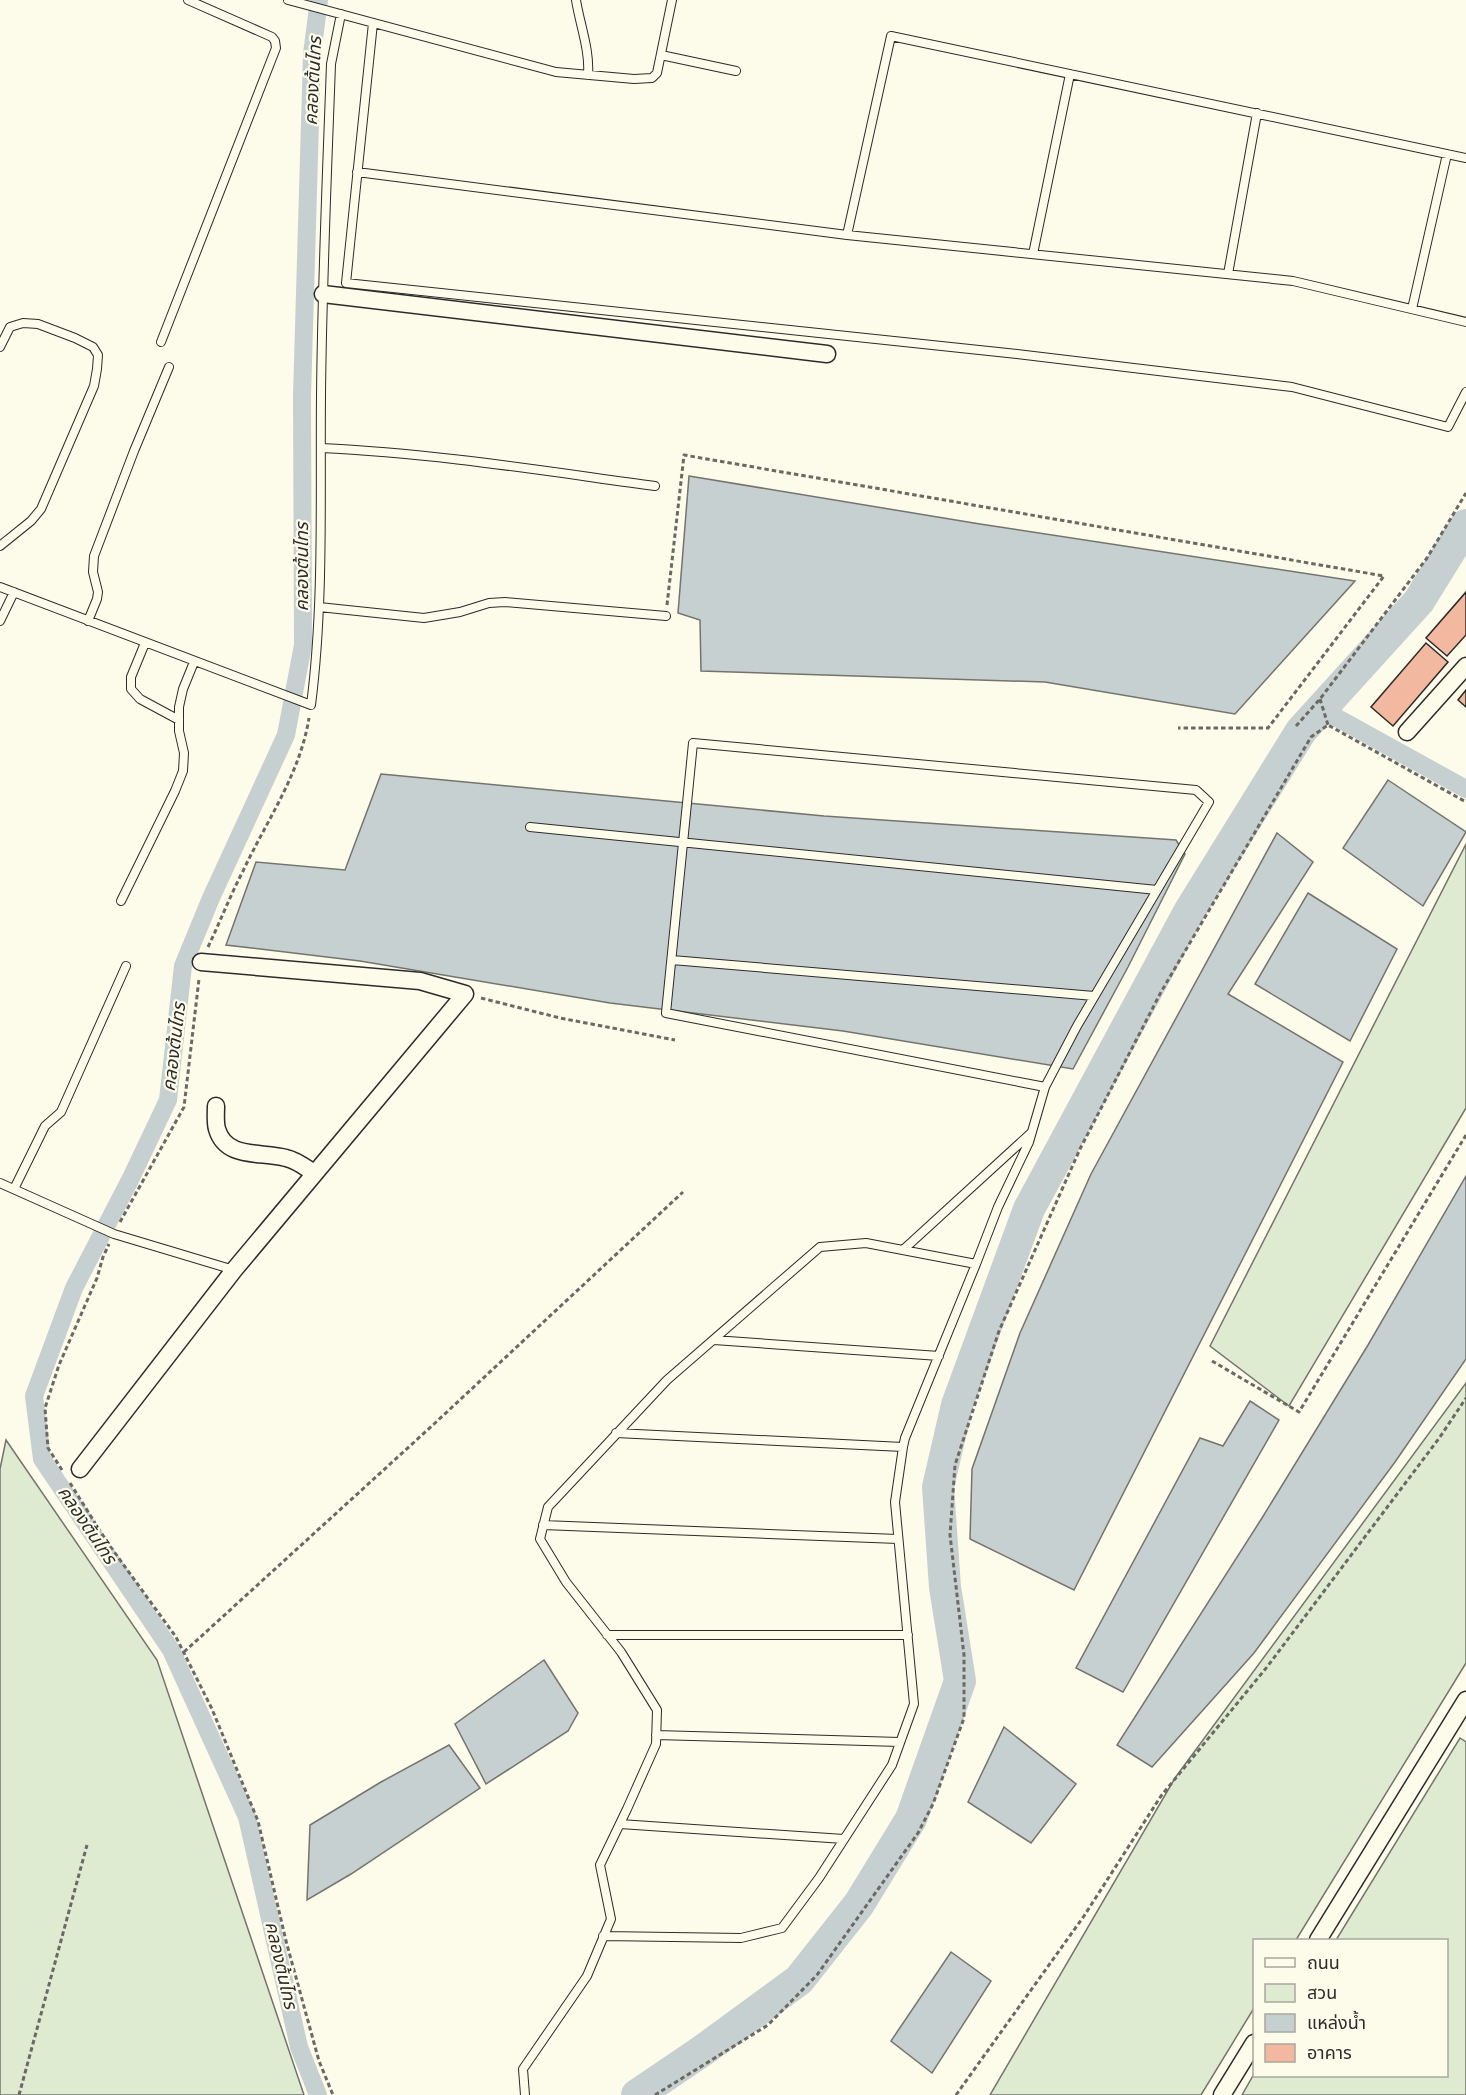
<svg xmlns="http://www.w3.org/2000/svg" width="1466" height="2095" viewBox="0 0 1466 2095" font-family="Cabin,'Noto Sans Thai',sans-serif">
<style>
.green{fill:#deebd1;stroke:#74746e;stroke-width:1.5}
.water{fill:#c7d0d0;stroke:#74746e;stroke-width:1.5}
.lines{fill:none;stroke-linecap:round;stroke-linejoin:round}
.canal{stroke:#c7d0d0;stroke-width:18}
.river{stroke:#c7d0d0;stroke-width:32}
.building{fill:#f2b8a0;stroke:#2b2b2b;stroke-width:1.5}
.lane-casing{stroke:#2b2b2b;stroke-width:10}
.street-casing{stroke:#2b2b2b;stroke-width:19}
.path{stroke:#6a6964;stroke-width:3;stroke-dasharray:4.5 3;stroke-linecap:butt}
.lane{stroke:#fdfbea;stroke-width:8}
.street{stroke:#fdfbea;stroke-width:16}
.labels{text-anchor:middle;stroke-width:4.5;stroke-linejoin:round;paint-order:stroke}
.water-label{font-size:18px;font-style:italic;fill:#2b2b2b;stroke:#fdfbea}
</style>
<rect width="100%" height="100%" fill="#fdfbea"/>
<path class="green" d="M1466,844v264l-177,298 -79,-60z
M1466,1383v280l-170,277h-42v68l-53,87h-211l185,-317z
M6,1440l151,220 147,435h-304v-626z
M1460,1738l6,4v353h-224l12,-21 192,2v-136h-110z"/>
<path class="water" d="M689,476l291,48 375,57 -120,133 -190,-32 -344,-11 -1,-51 -22,-7z
M381,774l443,42 352,24 9,14 -57,113 -55,102 -230,-38 -233,-28 -250,-42 -134,-16 30,-83 89,8z
M1388,780l78,52 -43,74 -80,-58z
M1277,833l36,29 -85,132 115,68 -269,528 -104,-51 2,-70 48,-136 71,-159z
M1308,893l89,56 -47,92 -95,-57z
M1466,1176v183l-71,103 -141,191 -102,114 -35,-22 145,-227 106,-173z
M1250,1401l29,19 -156,272 -47,-24 124,-230 23,8z
M544,1660l34,53 -10,18 -82,53 -31,-60z
M1004,1727l72,57 -45,59 -63,-41z
M449,1745l31,43 -129,86 -44,26 3,-75 71,-43z
M951,1952l40,29 -59,92 -41,-32z"/>
<g class="lines">
<path class="canal" d="M1321,709l145,80
M318,2095l-19,-48 -52,-230 -76,-167 -129,-191 -8,-63 40,-108 56,-108 38,-80 15,-134 28,-68 75,-163 17,-90 -1,-249 10,-342 7,-54"/>
<path class="river" d="M637,2095l65,-44 97,-71 60,-76 52,-85 49,-138 -15,-94 -7,-100 19,-82 72,-196 160,-297 112,-181 118,-130 47,-76"/>
</g>
<path class="building" d="M1466,592v43l-19,21 -21,-18z
M1426,643l22,19 -55,64 -22,-19z
M1466,690v17l-8,-7z"/>
<g class="lines">
<g class="lane-casing">
<path id="lane" d="M288,0l268,72 78,7 18,-1 5,-5 15,-73
M576,0c4,25 14,50 12,75
M373,23l-27,260 671,71 275,33 156,40 18,-35
M661,55l75,16
M357,172l490,63 44,-199 575,122
M847,235l446,46 173,41
M1033,254l37,-180
M1228,274l29,-161
M1412,309l35,-155
M161,342l115,-294 -1,-7 -3,-4 -84,-37
M0,347l10,-20 13,-4 15,1 37,14 18,9 5,8 -1,14 -3,17 -53,123 -10,12 -31,25
M321,448c112,5 223,23 334,38
M0,587l311,118c13,-102 9,-206 10,-309 1,-110 6,-221 10,-332l10,-50
M319,607l105,11 36,-6 29,-9 16,-1 161,14
M0,621l14,-29
M88,621l9,-22 1,-7 -5,-20 1,-16 40,-105 35,-84
M145,643l-14,34v12l9,10 39,21
M530,827l627,63
M121,901l54,-110 8,-20 1,-18 -5,-22v-24l4,-18 11,-27
M672,960l422,36
M0,1183l114,51 120,36
M14,1189l31,-63 16,-14 65,-146
M903,1250l128,-117
M714,1340l225,16
M616,1433l287,14
M543,1525l355,14
M607,1635h301
M656,1735l244,7
M620,1824l224,15
M603,1936l138,2 41,-10 37,-50 73,-113 22,-61 -19,-202 8,-55 2,-9 71,-174
M525,2095l-2,-26 64,-93 24,-57 -11,-54 27,-56 29,-65 1,-34 -36,-58 -55,-70 -26,-43 8,-32 119,-127 153,-133 46,-4 110,21 22,-57 31,-65 16,-55 32,-61 132,-224 -13,-12 -503,-47 -27,270 379,74"/>
</g>
<g class="street-casing">
<path id="street" d="M323,294l504,60
M1407,732l59,-66
M216,1106c0,7 -1,16 1,23 9,31 45,22 69,29 10,2 19,9 28,15
M80,1469l154,-199 231,-276 -45,-13 -219,-19
M1318,1940l148,-240
M1222,2095l32,-52"/>
</g>
<path class="path" d="M667,605l17,-150 700,121 -116,152h-90
M1320,699l8,26
M1296,726l24,-27 107,-141 39,-65
M208,947c12,-25 22,-51 35,-76 24,-51 57,-97 66,-153
M481,998l79,20 115,22
M120,1222l64,-115 15,-128
M1212,1361l87,51 167,-277
M62,1470l-14,-22 -3,-40 14,-43 38,-87 6,-21 6,-13
M70,1483l37,59 69,95 36,72 46,112 28,120 33,120 14,34
M184,1652l250,-228 249,-232
M19,2095l68,-250
M655,2095l113,-70 49,-50 101,-142 15,-29 31,-86v-63l-14,-120 5,-70 44,-134 81,-182 81,-157 150,-255 17,-12 138,77
M956,2095l128,-179 77,-120 106,-129 173,-230 26,-39"/>
<use href="#lane" class="lane"/>
<use href="#street" class="street"/>
</g>
<g class="labels">
<g class="water-label">
<text transform="translate(313 81) rotate(-87)" y="6">คลองต้นไทร</text>
<text transform="translate(302 567) rotate(-90)" y="6">คลองต้นไทร</text>
<text transform="translate(174 1047) rotate(-83)" y="6">คลองต้นไทร</text>
<text transform="translate(87 1525) rotate(56)" y="6">คลองต้นไทร</text>
<text transform="translate(281 1965) rotate(77)" y="6">คลองต้นไทร</text>
</g>
</g>
<rect x="1253" y="1939" width="195" height="138" fill="#fdfbea" stroke="#a9a89e" stroke-width="1.5"/>
<rect x="1265" y="1958" width="30" height="9" fill="#fdfbea" stroke="#a9a89e" stroke-width="1.5"/>
<text x="1307" y="1969" font-size="18" fill="#2b2b2b">ถนน</text>
<rect x="1265" y="1984" width="30" height="18" fill="#deebd1" stroke="#a9a89e" stroke-width="1.5"/>
<text x="1307" y="1999" font-size="18" fill="#2b2b2b">สวน</text>
<rect x="1265" y="2014" width="30" height="18" fill="#c7d0d0" stroke="#a9a89e" stroke-width="1.5"/>
<text x="1307" y="2029" font-size="18" fill="#2b2b2b">แหล่งน้ำ</text>
<rect x="1265" y="2044" width="30" height="18" fill="#f2b8a0" stroke="#a9a89e" stroke-width="1.5"/>
<text x="1307" y="2059" font-size="18" fill="#2b2b2b">อาคาร</text>
</svg>
